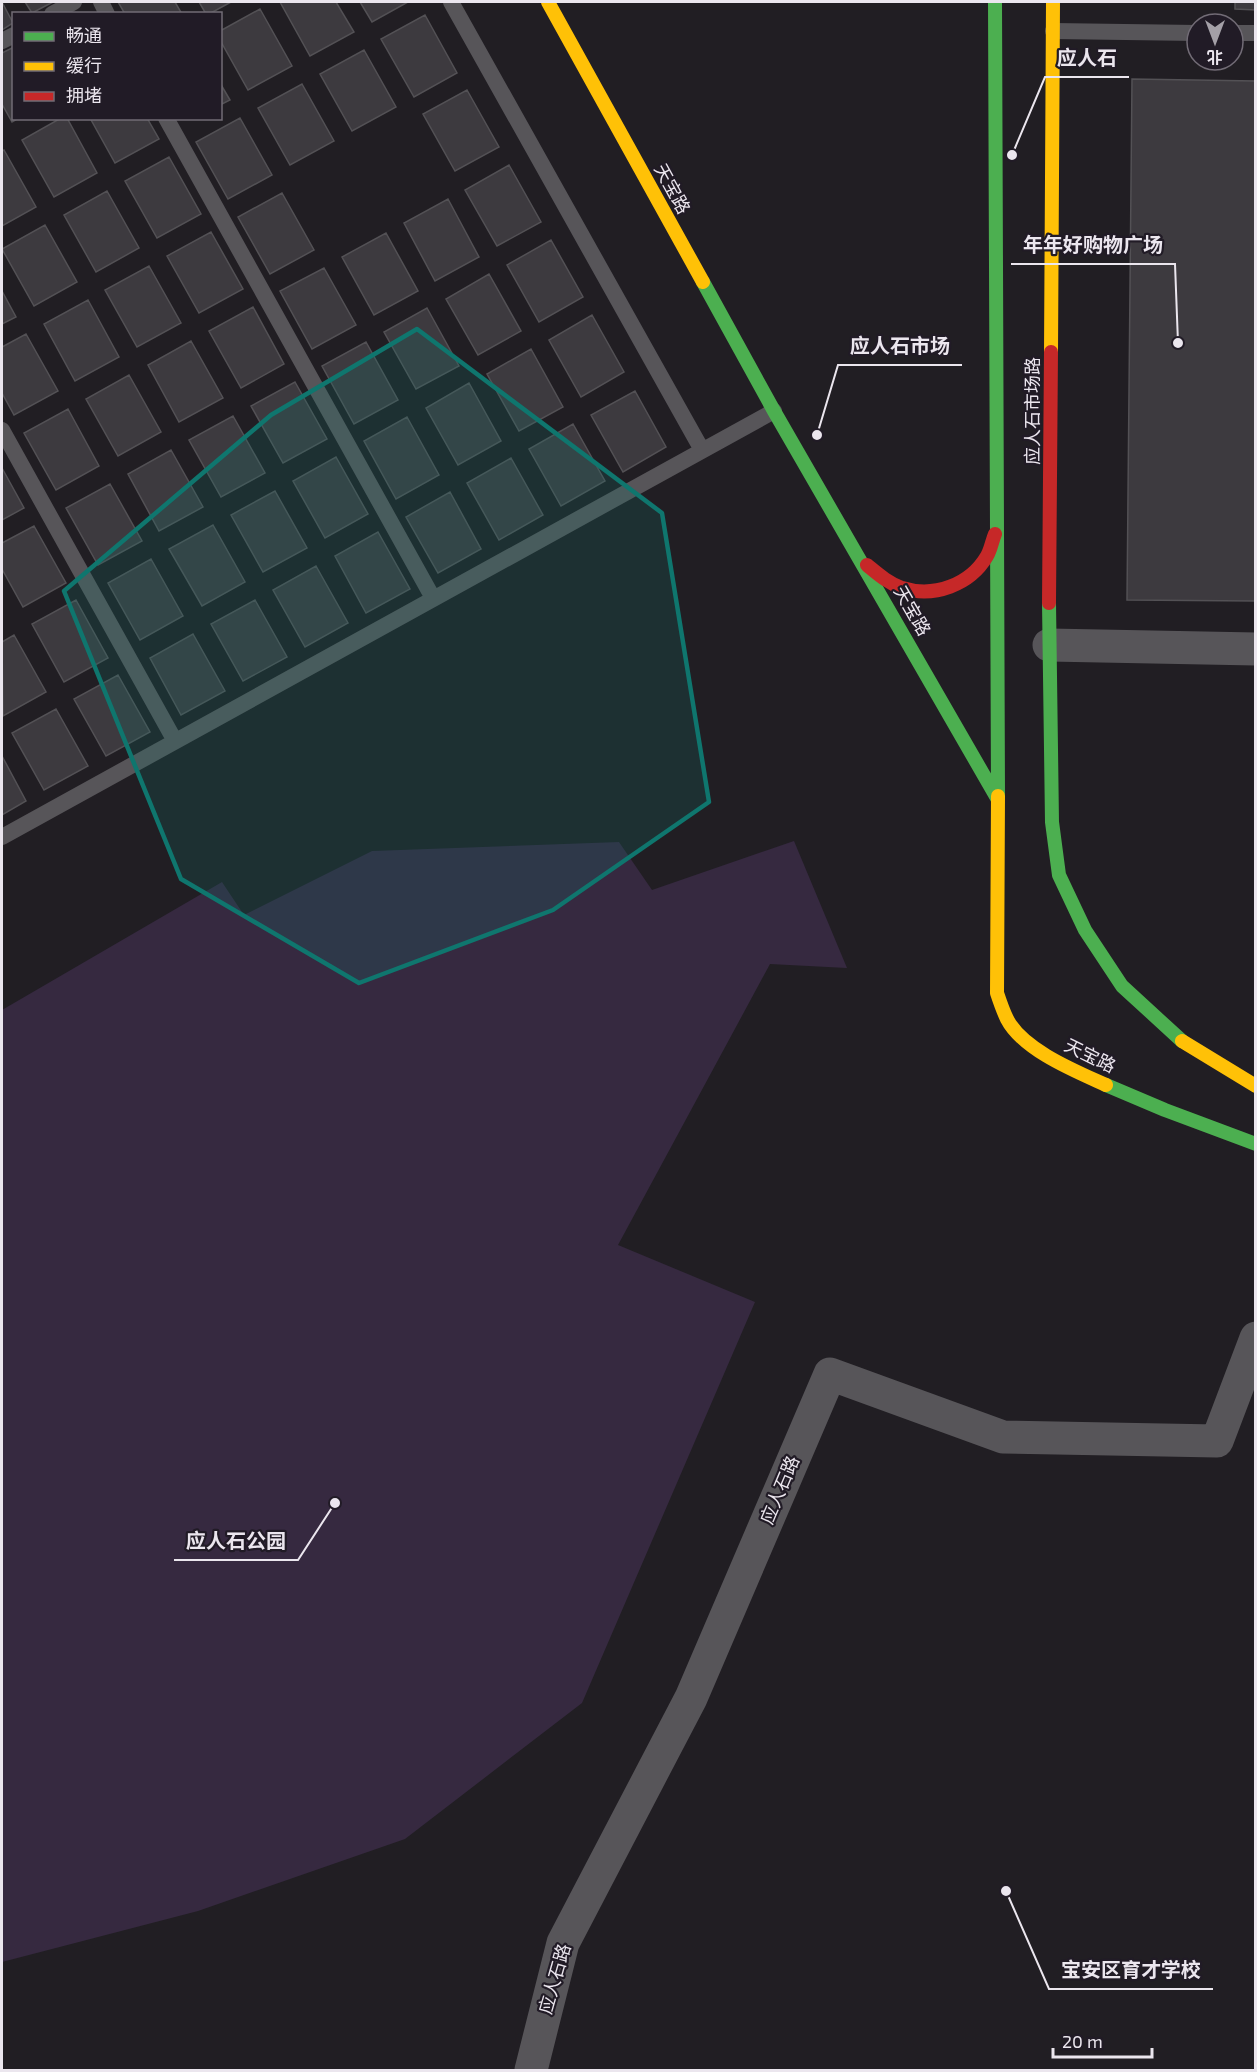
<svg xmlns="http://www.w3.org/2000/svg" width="1257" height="2072" viewBox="0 0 1257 2072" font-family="'Exo 2','Noto Sans SC',sans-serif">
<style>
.green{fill:#362940}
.building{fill:#3d3a3f;stroke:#535155;stroke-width:1.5}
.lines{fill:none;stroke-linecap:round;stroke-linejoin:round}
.lane{stroke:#575559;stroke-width:16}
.street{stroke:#575559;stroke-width:33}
.fast{stroke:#4caf50;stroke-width:14}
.slow{stroke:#ffc107;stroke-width:14}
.jam{stroke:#c62828;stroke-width:14}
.marked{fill:#0f766e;fill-opacity:0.2;stroke:#0f766e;stroke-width:4.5;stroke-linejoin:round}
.labels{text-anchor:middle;stroke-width:4.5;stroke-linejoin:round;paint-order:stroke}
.street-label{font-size:18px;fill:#ebe6ee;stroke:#211b26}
.leader{fill:none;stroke:#ebe6ee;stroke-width:2}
.callout-dot{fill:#ebe6ee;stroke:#211b26;stroke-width:2}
.callout-label{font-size:20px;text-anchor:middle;font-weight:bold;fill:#ebe6ee;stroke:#211b26;stroke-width:4.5;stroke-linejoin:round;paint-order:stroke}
</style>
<rect width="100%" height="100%" fill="#211e23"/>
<path class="green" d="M794,841l53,127 -77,-4 -152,281 137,57 -173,401 -177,136 -207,72 -196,51v-952l220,-128 22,33 128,-64 247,-9 33,48z"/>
<path class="building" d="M2,2l11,21 -11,7z
M25,2h28l-21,11z
M118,2h57l7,12h-57z
M199,2h32l-22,12h-3z
M280,2h56l18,30 -44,24z
M360,2h48l-36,20z
M1235,2h21v8l-21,-1z
M260,9l32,57 -44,24 -28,-50v-9z
M425,15l32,58 -43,24 -33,-58z
M14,47v71h5l-7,4 -10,-18v-51z
M364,50l32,57 -44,24 -32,-57z
M1132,79l124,2v520l-129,-1z
M220,83l10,17 -10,5z
M302,84l32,57 -44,24 -32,-57z
M467,90l32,57 -44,24 -32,-57z
M61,118h6l30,55 -43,24 -32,-57z
M90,118h57l12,21 -44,24z
M240,118l32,57 -44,24 -32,-57z
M4,150l32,57 -34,19v-75z
M169,157l32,57 -44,24 -32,-57z
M509,165l32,57 -44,24 -32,-56z
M107,191l32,57 -43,24 -32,-57z
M282,193l32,57 -44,24 -32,-57z
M448,199l31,58 -44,24 -31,-58z
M45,225l32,57 -43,24 -32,-57z
M211,232l32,57 -44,24 -32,-57z
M386,233l32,58 -44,24 -32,-58z
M551,240l32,57 -44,25 -32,-57z
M149,266l32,57 -44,24 -32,-57z
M324,268l32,57 -44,24 -32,-58z
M489,274l32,57 -43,24 -32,-56z
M2,291l14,26 -14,7z
M88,300l31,57 -44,24 -31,-57z
M253,307l31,57 -43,24 -32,-57z
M427,308l32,58 -43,23 -32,-57z
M592,315l32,57 -43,25 -32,-57z
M26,334l32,57 -44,24 -12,-22v-46z
M191,341l32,57 -44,24 -31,-57z
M366,342l32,58 -44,24 -32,-58z
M531,349l32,58 -44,24 -32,-57z
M129,375l32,57 -43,24 -32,-57z
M295,382l32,57 -44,24 -32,-57z
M469,383l32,58 -43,24 -32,-57z
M635,391l31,56 -43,25 -32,-57z
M68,409l31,57 -43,24 -32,-57z
M233,416l32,57 -44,24 -32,-57z
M407,417l32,58 -43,24 -32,-58z
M573,424l32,57 -44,25 -32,-57z
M171,450l32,57 -44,24 -31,-57z
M336,457l32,57 -43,24 -32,-57z
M511,458l32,57 -44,25 -32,-57z
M2,468l22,40 -22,12z
M110,484l32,57 -44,24 -32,-57z
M275,491l32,57 -44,24 -32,-57z
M450,492l31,57 -43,24 -32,-56z
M213,525l32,57 -43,24 -33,-57z
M34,526l32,57 -43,24 -21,-38v-26z
M378,532l32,57 -44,24 -31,-57z
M151,559l32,57 -43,24 -32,-57z
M316,566l32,57 -43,24 -32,-57z
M76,600l32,58 -44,24 -32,-58z
M255,600l32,57 -44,24 -32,-57z
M193,634l32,57 -44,24 -31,-57z
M14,635l32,57 -43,24 -1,-74z
M118,675l32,57 -44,24 -32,-57z
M56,709l32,57 -44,24 -32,-57z
M2,756l24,45 -24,14z"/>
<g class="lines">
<path class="lane" d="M101,2l6,12
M451,2l251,448
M52,14l22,-12
M1053,31l144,2
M1233,33h23
M2,41l12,-6
M166,118l267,480
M2,430l173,311
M2,837l772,-426"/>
<path class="street" d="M1049,645l207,4
M531,2070l32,-127 128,-245 139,-324 173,63 214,4 39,-103"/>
<path class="fast" d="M995,2l3,794
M703,282l71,129 223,387
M1049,603l3,219 7,53 26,55 37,56 60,55
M1106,1085l59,25 91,34"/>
<path class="slow" d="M548,2l155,280
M1051,352l2,-350
M998,796l-1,197c3,9 6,18 10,26 16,31 68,52 99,66
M1182,1041l74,45"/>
<path class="jam" d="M867,565c11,9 21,18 35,23 32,10 68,-3 85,-32 4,-7 5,-15 8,-22
M1049,603l2,-251"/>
</g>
<path class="marked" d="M417,329l245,184 47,289 -156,108 -194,73 -178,-104 -117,-288 207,-176z"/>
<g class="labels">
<g class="street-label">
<text transform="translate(672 189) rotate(61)" y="6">天宝路</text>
<text transform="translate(1033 411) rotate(-90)" y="6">应人石市场路</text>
<text transform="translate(912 611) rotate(60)" y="6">天宝路</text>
<text transform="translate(1090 1056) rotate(26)" y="6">天宝路</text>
<text transform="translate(780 1490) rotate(-67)" y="6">应人石路</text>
<text transform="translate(555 1979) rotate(-74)" y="6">应人石路</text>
</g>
</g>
<path class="leader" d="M1012 155L1045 77H1129M1178 343L1175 264H1011M817 435L838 365H962M335 1503L298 1560H174M1006 1891L1049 1989H1213"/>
<g class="callout-dot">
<circle cx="1012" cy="155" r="6"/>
<circle cx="1178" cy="343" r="6"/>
<circle cx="817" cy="435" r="6"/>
<circle cx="335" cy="1503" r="6"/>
<circle cx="1006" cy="1891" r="6"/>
</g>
<g class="callout-label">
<text x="1087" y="65">应人石</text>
<text x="1093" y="252">年年好购物广场</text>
<text x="900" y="353">应人石市场</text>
<text x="236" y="1548">应人石公园</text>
<text x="1131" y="1977">宝安区育才学校</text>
</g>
<rect width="1257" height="2072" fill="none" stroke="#ebe6ee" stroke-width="6"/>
<rect x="12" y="12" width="210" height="108" fill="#211b26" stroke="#726c76" stroke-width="1.5"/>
<rect x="24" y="32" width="30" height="9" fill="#4caf50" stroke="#726c76" stroke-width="1.5"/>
<text x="66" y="42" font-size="18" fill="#ebe6ee">畅通</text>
<rect x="24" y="62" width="30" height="9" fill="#ffc107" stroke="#726c76" stroke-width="1.5"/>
<text x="66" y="72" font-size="18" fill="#ebe6ee">缓行</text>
<rect x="24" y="92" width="30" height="9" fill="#c62828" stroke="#726c76" stroke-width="1.5"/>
<text x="66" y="102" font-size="18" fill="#ebe6ee">拥堵</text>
<g transform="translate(1215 42) rotate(180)"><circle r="28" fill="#211b26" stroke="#726c76" stroke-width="1.5"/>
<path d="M0-4.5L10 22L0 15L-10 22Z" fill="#a4a0a7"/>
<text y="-9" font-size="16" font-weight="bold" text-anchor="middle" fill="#ebe6ee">北</text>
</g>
<path d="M1053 2048v9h99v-9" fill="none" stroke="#ebe6ee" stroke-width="3"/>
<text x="1062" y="2048" font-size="18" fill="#ebe6ee" stroke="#211b26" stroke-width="4.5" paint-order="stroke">20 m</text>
</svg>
